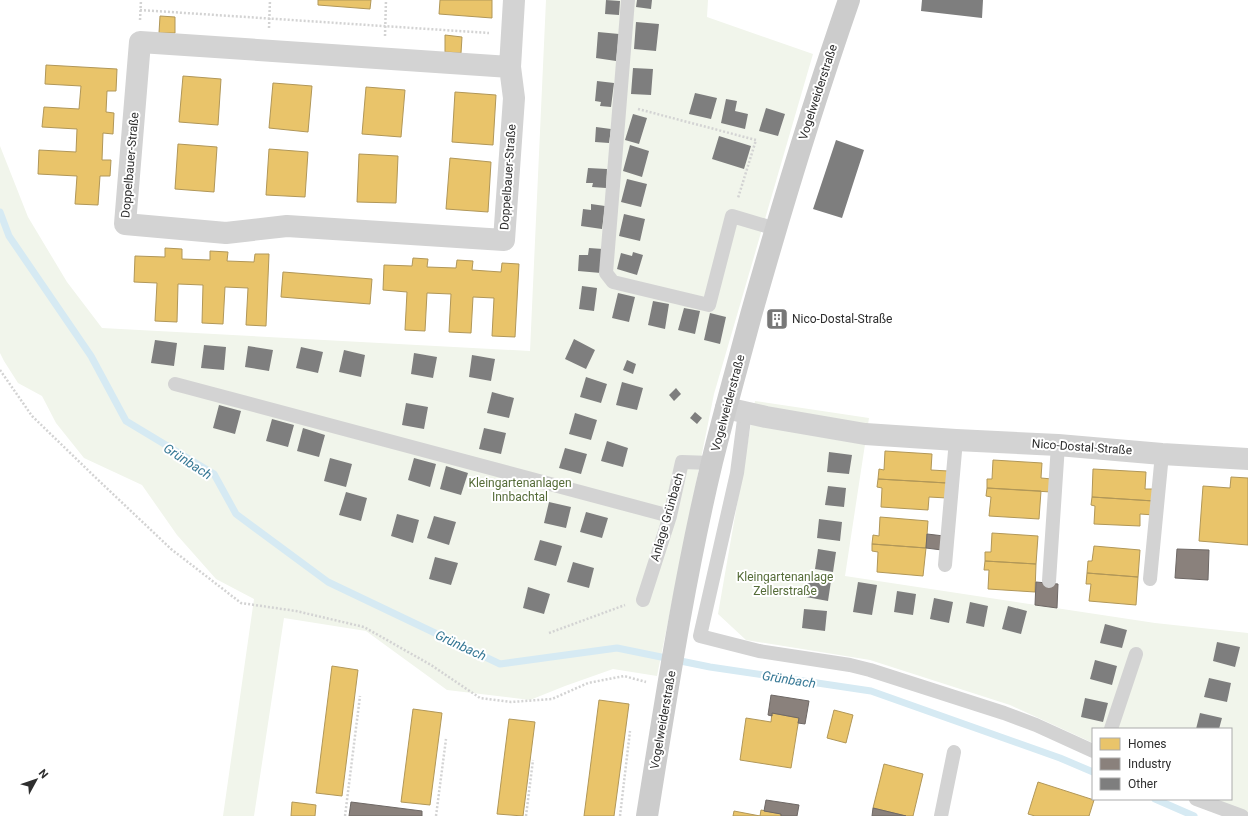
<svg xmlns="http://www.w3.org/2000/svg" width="1248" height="816" viewBox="0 0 1248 816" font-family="Roboto,sans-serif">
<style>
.green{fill:#f1f5eb}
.homes{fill:#e9c46a;stroke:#b19758}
.industry{fill:#8a817c;stroke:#6e6865}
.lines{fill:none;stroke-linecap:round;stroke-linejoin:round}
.stream{stroke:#d6eaf3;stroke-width:7}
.building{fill:#7e7e7e}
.path{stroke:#d3d3d3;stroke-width:2.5;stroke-dasharray:2 2;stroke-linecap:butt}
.lane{stroke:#d3d3d3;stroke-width:14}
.street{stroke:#d3d3d3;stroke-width:22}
.secondary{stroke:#ccc;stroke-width:22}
.labels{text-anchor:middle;stroke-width:4;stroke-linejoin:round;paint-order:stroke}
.street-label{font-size:12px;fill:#2e2e2e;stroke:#fff}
.poi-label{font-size:12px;fill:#2e2e2e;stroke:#fff;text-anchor:start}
.park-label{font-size:12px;fill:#556c38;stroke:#fff}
.water-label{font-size:13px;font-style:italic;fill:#367895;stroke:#fff}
</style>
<rect width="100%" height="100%" fill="#fff"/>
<path class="green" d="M546,0h162l-1,17 106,37 -99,340 -57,282 -44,-7 -48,17 -35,14 -83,-10 -81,-59 -82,-13 -30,198h-31l31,-217 -38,-20 -39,-44 -35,-50 -58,-27 -28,-35 -14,-27 -24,-13 -14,-22 -4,-8v-207l28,71 39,65 35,46 428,23z
M755,401l114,17 -24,158 310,47 93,10v182l-34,-16h17v-70h-138v14l-83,-38 -140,-45 -124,-20 -28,-26z"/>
<path class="homes" d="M318,0h53l-1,9 -52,-4z
M440,0h52v18l-53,-4z
M160,16l15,1v16h-16z
M445,35l17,2 -1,16 -16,-1z
M46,65l71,4 -1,22h-9l-1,21 8,1 -1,21 -10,-1 -1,27h9l-1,16h-10l-2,29 -23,-1 2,-28 -39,-2 1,-24 37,2 1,-23 -35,-2 2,-20 35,2 2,-23 -36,-2z
M183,76l38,3 -3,46 -39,-3z
M273,83l39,3 -4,46 -39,-4z
M366,87l39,3 -4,47 -39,-3z
M455,92l41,3 -3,50 -41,-3z
M178,144l39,3 -3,45 -39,-3z
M269,149l39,3 -3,45 -39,-2z
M359,154l39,2 -2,47 -39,-1z
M450,158l41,4 -3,50 -42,-3z
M165,248l17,1v10l28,1v-9l18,1 -1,9 27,1 1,-8h14l-3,72 -20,-1 2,-37 -23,-1 -2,37 -21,-1 1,-38 -25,-1 -1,38 -22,-1 2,-38 -23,-1 1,-26 30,1z
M413,258l15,1 -1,8 29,1 1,-8 16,1 -1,9 29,2 1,-9 17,1 -4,73 -23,-1 2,-38 -21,-1 -2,36 -22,-1 2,-38 -24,-1 -2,38 -20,-1 2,-38 -24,-2 1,-25 28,1z
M283,272l89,7 -2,25 -89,-7z
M885,451l47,3 -1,16 17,1 -1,12 -69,-4 1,-10 5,1z
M993,460l49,3 -1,15 11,1 -1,13 -64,-4v-9h5z
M1093,469l53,3 -1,17h10l-1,12 -62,-4z
M1231,477l17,1v67l-49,-4 4,-55 27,2z
M878,479l69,4v15l-18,-1 -1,13 -47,-3 1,-19 -5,-1z
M987,488l54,3 -2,28 -50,-3 2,-19 -5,-1z
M1092,497l62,4v14l-14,-1v12l-46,-2 1,-18 -4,-1z
M880,517l48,4 -2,27 -54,-4 1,-9 6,1z
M992,533l46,3 -2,28 -51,-3v-9h6z
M872,544l54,4 -3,28 -46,-4 1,-20 -6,-1z
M1094,546l46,4 -2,27 -51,-4 1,-12h4z
M985,561l51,3 -1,28 -47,-3 1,-19h-5z
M1087,573l51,4 -2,28 -47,-4 2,-17h-5z
M332,666l26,4 -16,126 -26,-3z
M599,700l30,4 -15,112h-30z
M413,709l29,4 -12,92 -29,-3z
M834,710l19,5 -7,28 -19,-5z
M772,713l27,5 -8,50 -51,-8 6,-42 25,4z
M509,719l26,3 -12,94 -26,-2z
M884,764l39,10 -10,42h-7l-33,-8z
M1038,782l56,18 -5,16h-54l-7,-2z
M292,802l24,3 -1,11h-24z
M761,810l20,4v2h-48l1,-5 26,5z"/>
<path class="industry" d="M927,534l17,2 -2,14 -16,-2z
M1177,549l32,1 -1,30 -33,-2z
M1036,582l22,2 -1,24 -22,-3z
M771,695l38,6 -4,23 -7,-1 1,-5 -27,-5v3l-4,-1z
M766,800l33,5 -2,11h-16v-2l-17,-3z
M351,802l71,9v5h-73z
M873,808l33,8h-34z"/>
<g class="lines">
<path class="stream" d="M0,212l9,24 82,120 35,65 88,53 22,40 92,68 172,82 117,-16 93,19 161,24 189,67 33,14
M1155,799l39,17"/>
</g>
<path class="building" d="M606,0l14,1 -1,14 -14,-1z
M637,0h15l-1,9 -15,-2z
M922,0h61l-1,18 -61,-7z
M636,22l23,2 -3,27 -22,-2z
M598,32l21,2 -3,27 -20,-3z
M633,68l20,1 -2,26 -20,-1z
M597,81l17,2 -3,24 -11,-1 1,-4 -6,-1z
M695,93l22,5 -6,21 -22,-5z
M726,99l11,2 -2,10 13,3 -3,15 -24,-6z
M766,108l19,6 -7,22 -19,-5z
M633,114l14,4 -8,26 -14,-4z
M596,127l15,2 -2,14 -14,-1z
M719,136l32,10 -7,23 -32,-10z
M836,140l28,10 -22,68 -29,-9z
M630,145l19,6 -7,26 -19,-6z
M588,168l19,1 -1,19 -14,-1 1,-4h-7z
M627,179l20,5 -6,23 -20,-5z
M591,204l14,2 -3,23 -21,-3 2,-17 8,1z
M624,214l21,5 -5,22 -21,-5z
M589,248l14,1 -2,24 -23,-2 1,-16h9z
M633,252l10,3 -6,20 -20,-6 4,-16 11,3z
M582,286l15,2 -3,23 -15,-2z
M618,293l17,4 -6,25 -17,-4z
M653,301l16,3 -4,25 -17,-4z
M684,308l16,3 -5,23 -17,-4z
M776,309l7,2 -5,18 -7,-3z
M710,313l16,4 -6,27 -16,-4z
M574,339l21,11 -9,19 -21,-10z
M155,340l22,3 -3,23 -23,-3z
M204,345l22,2 -2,23 -23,-2z
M248,346l25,4 -4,21 -24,-4z
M301,347l22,5 -5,21 -22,-5z
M344,350l21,5 -4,22 -22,-5z
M414,353l23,4 -4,21 -22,-4z
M472,355l23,4 -4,22 -22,-4z
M627,360l9,4 -3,10 -10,-4z
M586,377l21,7 -6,19 -21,-6z
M622,382l21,6 -6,22 -21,-5z
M676,388l5,6 -7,7 -5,-6z
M492,392l22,6 -5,20 -22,-5z
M406,403l22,4 -4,22 -22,-4z
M219,405l22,6 -6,23 -22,-6z
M695,412l7,6 -5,6 -7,-6z
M575,413l22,7 -6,20 -22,-6z
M272,419l22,6 -6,22 -22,-6z
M303,428l22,7 -6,22 -22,-6z
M484,428l22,5 -5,21 -22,-5z
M607,441l21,7 -5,19 -22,-6z
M565,448l22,6 -6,20 -22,-6z
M829,452l23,3 -3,19 -22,-2z
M330,458l22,6 -6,23 -22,-6z
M414,458l22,6 -6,23 -22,-7z
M446,466l22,7 -7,22 -21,-6z
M828,486l18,2 -2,19 -19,-2z
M346,492l21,6 -6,23 -22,-6z
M549,502l22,5 -5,21 -22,-5z
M586,512l22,6 -6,20 -22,-6z
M397,514l22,6 -6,23 -22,-7z
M434,516l22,6 -7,23 -22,-7z
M819,519l23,3 -2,19 -23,-3z
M540,540l22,6 -6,20 -22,-6z
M818,549l18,3 -3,20 -18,-3z
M435,557l23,6 -7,22 -22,-6z
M573,562l21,6 -5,20 -22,-6z
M808,578l23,3 -3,20 -22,-4z
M858,582l19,3 -5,30 -19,-3z
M528,587l22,7 -6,20 -21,-6z
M897,591l19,3 -3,21 -19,-3z
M934,598l19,4 -4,21 -19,-4z
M970,602l18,4 -4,21 -18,-4z
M1008,606l19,5 -6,23 -19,-5z
M804,609l23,2 -2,20 -23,-3z
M1105,624l22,6 -5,18 -22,-5z
M1217,642l23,5 -5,20 -22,-6z
M1095,660l22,6 -5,19 -22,-6z
M1209,678l22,5 -4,19 -23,-5z
M1085,698l23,5 -5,19 -22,-5z
M1200,713l22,5 -3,11h-23z"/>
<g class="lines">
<path class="path" d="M140,10l349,23
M140,20l1,-20
M269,28l1,-28
M385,36l1,-36
M638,109l118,31 -18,58
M0,370l32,46 62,60 77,73 70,54 55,8 68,16 67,38 49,33 31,4 41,-3 36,-16 36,-7 22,6
M549,633l76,-28
M345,816l15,-120
M436,816l10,-77
M526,816l7,-56
M620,816l10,-85"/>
<path class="lane" d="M628,0l-22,273 7,9 96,23 23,-89 44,13
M175,384l495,132
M745,412l-8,61 -37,163 59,15 91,14 20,5 134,43 32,12 57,26
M945,565l11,-125
M1150,579l12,-125
M1049,581l9,-136
M643,600l27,-84 12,-54 30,1
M1111,729l25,-75
M1196,799l46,17
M941,816l13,-64"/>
<path class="street" d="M510,67l-370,-25 -15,182 101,9 61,-7 217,14 10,-142 -4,-31 4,-67
M726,408l40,9 99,17 91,6 102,5 104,9 86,5"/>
<path class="secondary" d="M647,816c19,-118 37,-237 65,-354 12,-49 26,-98 39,-147 30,-106 62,-211 98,-315"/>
</g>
<defs>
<g id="building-square" transform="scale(1.15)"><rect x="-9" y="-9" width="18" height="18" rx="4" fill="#777" stroke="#fff"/><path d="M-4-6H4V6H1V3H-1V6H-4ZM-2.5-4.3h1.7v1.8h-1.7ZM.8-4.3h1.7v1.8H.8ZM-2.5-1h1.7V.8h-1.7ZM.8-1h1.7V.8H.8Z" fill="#fff"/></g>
</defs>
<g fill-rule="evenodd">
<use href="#building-square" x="777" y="319"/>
</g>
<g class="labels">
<g class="street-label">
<text transform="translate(818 92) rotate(-72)" y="4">Vogelweiderstraße</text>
<text transform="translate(130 165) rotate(-85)" y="4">Doppelbauer-Straße</text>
<text transform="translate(508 177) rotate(-86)" y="4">Doppelbauer-Straße</text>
<text transform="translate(728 403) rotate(-75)" y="4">Vogelweiderstraße</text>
<text transform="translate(1082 447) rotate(4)" y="4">Nico-Dostal-Straße</text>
<text transform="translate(667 517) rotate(-74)" y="4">Anlage Grünbach</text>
<text transform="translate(663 720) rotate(-80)" y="4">Vogelweiderstraße</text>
</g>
<g class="poi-label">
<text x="792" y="323">Nico-Dostal-Straße</text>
</g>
<g class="park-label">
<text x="520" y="487">Kleingartenanlagen<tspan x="520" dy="14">Innbachtal</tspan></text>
<text x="785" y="581">Kleingartenanlage<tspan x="785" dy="14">Zellerstraße</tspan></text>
</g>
<g class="water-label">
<text transform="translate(188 461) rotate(33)" y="5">Grünbach</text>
<text transform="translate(461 645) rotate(25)" y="5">Grünbach</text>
<text transform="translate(789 679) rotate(9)" y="5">Grünbach</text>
</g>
</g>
<rect x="1092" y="728" width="140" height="72" fill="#ffffff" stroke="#ababab"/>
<rect x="1100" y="738" width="20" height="12" fill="#e9c46a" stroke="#ababab"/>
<text x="1128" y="748" font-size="12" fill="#2e2e2e">Homes</text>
<rect x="1100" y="758" width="20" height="12" fill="#8a817c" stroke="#ababab"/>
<text x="1128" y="768" font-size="12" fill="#2e2e2e">Industry</text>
<rect x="1100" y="778" width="20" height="12" fill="#7e7e7e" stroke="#ababab"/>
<text x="1128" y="788" font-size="12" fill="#2e2e2e">Other</text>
<g transform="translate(36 780) rotate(50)" stroke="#ffffff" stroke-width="3" paint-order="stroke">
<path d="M0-3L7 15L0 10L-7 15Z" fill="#2e2e2e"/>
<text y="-6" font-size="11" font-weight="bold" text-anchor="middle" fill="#2e2e2e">N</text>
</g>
</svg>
